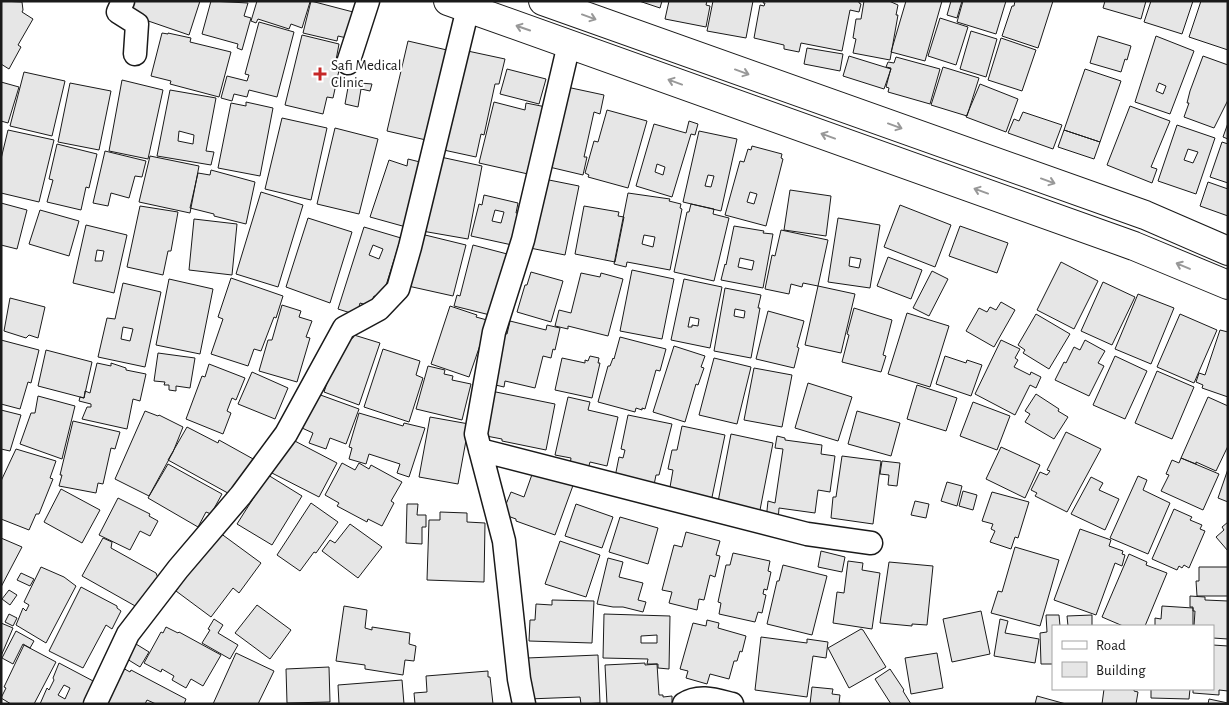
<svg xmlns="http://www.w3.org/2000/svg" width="1229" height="705" viewBox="0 0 1229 705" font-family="'Alegreya Sans',sans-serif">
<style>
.building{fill:#e6e6e6;stroke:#1a1a1a;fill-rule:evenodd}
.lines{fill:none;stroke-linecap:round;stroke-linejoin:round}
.minor-casing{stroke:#1a1a1a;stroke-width:25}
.primary-casing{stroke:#1a1a1a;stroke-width:30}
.minor{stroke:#fff;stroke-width:22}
.primary{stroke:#fff;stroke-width:28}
.oneway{stroke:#989898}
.poi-dot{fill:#c62828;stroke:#fff;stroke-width:2}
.labels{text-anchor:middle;stroke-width:4;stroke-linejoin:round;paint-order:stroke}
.poi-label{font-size:15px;fill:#1a1a1a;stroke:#fff;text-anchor:start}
</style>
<rect width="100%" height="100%" fill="#fff"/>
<path class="building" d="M1,1l21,1 1,8 -1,2 11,7 -15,26 3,2 -12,22 -8,-5z
M132,1h68l-11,34 -61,-21z
M211,1l37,2 -4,13 7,2 -9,32 -5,-2 1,-4 -36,-10z
M257,1h50l3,1 -8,26 -11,-4 -2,5 -31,-10 -2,4 -5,-2z
M311,1l46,12 -6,26 -13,-3 -1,5 -34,-8z
M639,1h23l-2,7z
M669,1h38l-1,4 4,1 -4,21 -41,-8z
M713,1h40l-7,37 -39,-7z
M764,1h95v2l2,1 -2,8 -9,-2 -8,41 -41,-8 -2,9 -15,-3v-4l-30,-7 6,-33 4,1 1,-3h-2z
M864,1h25l9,4 -2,10h2l-8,45 -37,-7 3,-14 -3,-1 3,-19h5z
M906,1h36l-17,60 -34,-9z
M951,1h11l-5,17 -10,-3z
M963,1h43l-10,33 -39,-12z
M1015,1h38l-15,47 -36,-12 10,-30h2z
M1105,1h41l-5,18 -38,-11z
M1151,1h42l-11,33 -38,-12z
M1201,1h27v49l-39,-13z
M940,18l28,9 -12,38 -28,-9z
M259,22l35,10 -17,65 -28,-7 -2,7 -13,-3 -2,7 -11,-3 6,-22 20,5 2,-6 -4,-1z
M971,31l26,8 -11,38 -26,-8z
M162,33l6,1v-1l23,5 -1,4 41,10 -12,45 -49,-13 1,-3 -20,-5z
M302,35l37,9 -3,16 5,1 -8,37 -6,-1 -4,17 -38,-9z
M1098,36l33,10 -4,14 -2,-1 -4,13 -31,-9z
M1156,36l38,15 -24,63 -35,-12zM1159,83l7,3 -3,8 -7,-3z
M1001,38l35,12 -14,41 -34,-11z
M408,41l39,9 -21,90 -39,-9z
M807,48l36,6 -3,17 -36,-7z
M463,50l42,9 -6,25h-4l-11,51 -3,-1 -5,23 -37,-8z
M849,56l42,13 -7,20 -41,-13z
M1203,56l25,9v35l-14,28 -30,-11 5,-14h-2l3,-12z
M896,57l44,12 -10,35 -42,-12 1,-4 -3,-1 5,-19 -5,-1 2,-5 6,1z
M943,67l36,11 -12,38 -36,-11z
M507,69l39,10 -7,25 -39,-10z
M1085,69l36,12 -21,61 -36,-12z
M24,72l41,9 -13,55 -42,-10z
M122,80l41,10 -15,69 -39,-8z
M1,82l18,5 -11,36 -7,-2z
M349,82l23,2 -2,7 -9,-2 -3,18 -13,-3z
M70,83l41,8 -12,59 -41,-8z
M980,84l38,15 -12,33 -40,-15z
M562,86l42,9 -4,19 -6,-2 -10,45h3l-4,18 -38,-9z
M170,90l46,8 -10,53 8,1 -3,13 -54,-9zM179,131l15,4 -1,9 -15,-3z
M246,102l27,6 -13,68 -42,-8 13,-65 15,3z
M494,102l31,8 1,-7 20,4 -18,67 -49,-11z
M1130,106l40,15 -19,46 6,2 -5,14 -45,-18z
M607,110l40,11 -19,67 -40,-11 1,-2 -4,-2 9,-32 4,1z
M1023,112l39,13 -9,24 -45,-16 6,-14 5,2z
M282,118l45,10 -16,72 -46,-11z
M689,121l9,3 -3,11 -4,-1 -19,63 -36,-11 18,-62 32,9zM657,164l8,3 -2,8 -8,-3z
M1228,123v16l-5,-2z
M1177,125l38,13 -19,56 -38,-13zM1188,149l10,3 -5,11 -9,-3z
M335,128l43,11 -19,75 -42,-10z
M8,130l46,10 -15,62 -38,-9v-34z
M1064,130l36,12 -6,17 -36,-12z
M699,131l38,8 -16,72 -38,-9zM708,175l6,1 -3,11 -6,-1z
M1222,142l6,2v39l-18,-6z
M57,144l40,10 -8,34 -3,-1 -5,23 -34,-8 6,-22 -4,-1z
M752,146l30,8 -1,4 2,1 -17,67 -41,-11 15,-54 4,1 4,-13 3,1zM750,192l7,2 -3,10 -7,-2z
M105,151l41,10 -4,16 -7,-1 -6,22 -18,-5 -3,13 -15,-3z
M150,156l49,10 -9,47 -51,-11z
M436,156l46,10 -14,73 -46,-8z
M408,159l16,4 -18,64 -36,-10 19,-57 18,6z
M211,170l44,12 -9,42 -32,-8v-2l-24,-6 8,-35 12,2z
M539,178l40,8 -14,69 -40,-8z
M1208,182l20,7v27l-28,-10z
M790,190l41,6 -5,40 -42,-6z
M261,192l42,13 -25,82 -42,-13z
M628,193l42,6 -1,2 12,3 -1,4 2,1 -12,61 -43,-8 -1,5 -12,-3zM644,235l11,2 -2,10 -11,-3z
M484,195l34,8 -2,10h3l-7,32 -41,-9 8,-32 3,1zM495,210l9,2 -3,11 -9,-2z
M1,203l26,7 -10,39 -16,-4z
M691,204l23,5 -1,5 16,4 -15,63 -40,-9 13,-60h2z
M900,205l51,20 -16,42 -51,-20z
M140,206l38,6 -7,39h-3l-5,24 -36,-8z
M584,206l35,6 -1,4 6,1 -9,45 -40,-8z
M40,210l39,11 -10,35 -40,-12z
M308,218l44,14 -22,71 -44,-16z
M838,218l42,7 -10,63 -42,-6zM850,257l11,2 -2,9 -10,-2z
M194,219l43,5 -5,51 -43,-5z
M86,225l41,10 -13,58 -41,-10zM97,250l7,1 -2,10h-7z
M734,226l30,5 -1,2 10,1 -10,54 -42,-8 4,-16 1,1zM740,258l14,3 -2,9 -14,-3z
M960,226l48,17 -11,30 -48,-17z
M364,227l37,11 -19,60 -8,-2 -4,10 -10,-3 -3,12 -19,-6zM373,245l10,4 -4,10 -10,-4z
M781,230l47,10 -10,46 -15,-3 -1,4 -11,-3 -2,10 -24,-5 7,-34 3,1z
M421,234l45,11 -13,51 -45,-10z
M473,245l38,10 -17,61 -40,-10 3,-11 3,1z
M888,257l34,13 -11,29 -34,-13z
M1061,262l37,19 -24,48 -37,-19z
M632,270l42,9 -12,60 -42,-8z
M932,271l16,8 -19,37 -16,-8z
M531,272l32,9 -12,41 -34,-10 8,-27h2z
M581,273l19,4 1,-4 22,6 -15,57 -40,-10v3l-13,-3 4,-16 12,3z
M231,278l52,18 -7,22 -2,-1 -13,34 -7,-2 -6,17 -37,-12 12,-35 -5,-2z
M169,279l44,10 -13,65 -44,-9z
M684,279l38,8 -12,61 -39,-8zM690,317l9,2 -1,7 -6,-1v2h-4z
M1103,282l32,15 -23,48 -31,-14z
M123,283l38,9 -16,75 -47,-10 9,-39 8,1zM123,327l10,2 -3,12 -9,-2z
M818,286l37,8 -14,59 -36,-8z
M725,288l36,7 -3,13h2l-9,50 -37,-7zM735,309l10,2 -1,7 -10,-2z
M1138,294l36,14 -23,56 -36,-15z
M10,298l35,9 -7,31 -9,-3 -3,3 -22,-7z
M1001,302l14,8 -21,37 -28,-16 13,-23 8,4 3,-5 6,3z
M282,305l19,6 -2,6 13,4 -6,16 4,1 -13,44 -38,-11 9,-31h4z
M450,306l27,9 -1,2 11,3 1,2 -19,55 -38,-13z
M854,308l38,12 -9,35 3,1 -5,16 -39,-10 7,-27 -2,-1z
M768,311l36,10 -7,26 2,1 -5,20 -38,-9z
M907,313l42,13 -19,61 -42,-13z
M1036,314l34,20 -21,35 -26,-16 2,-3 -7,-5z
M1180,314l37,16 -23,53 -37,-16z
M510,321l36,9 1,-5 13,3 -5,22 -2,-1 -2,9 -8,-2 -8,32 -30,-7 -1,6 -17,-4 15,-50 5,1z
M1220,330l8,2v65l-26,-9 1,-3 -7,-3 3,-9 6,2z
M354,335l26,8 -21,62 -35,-13 16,-47 7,-6 6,-1z
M620,337l46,12 -6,22 -4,-1 -11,39 -3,-1v2l-6,-2 -1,4 -37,-10 10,-36h2l3,-8 1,1z
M1,340l38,10 -8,33 -3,-1 -8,27 -19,-5z
M1001,340l19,9 -5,9 3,2 -4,7 16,8 1,-3 10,5 -5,11 -6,-3 -15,30 -40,-21z
M1085,340l20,11 -7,12 6,3 -15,30 -34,-16 9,-18 2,1 8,-16 6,3z
M674,346l31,10 -4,11 3,1 -6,17 -2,-1 -11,38 -32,-10z
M383,349l37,12 -4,14 7,3 -14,44 -45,-15z
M46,350l46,12 -8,36 -46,-12z
M158,353l37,5 -5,30 -14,-2v5l-7,-1v-5h-5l1,-3 -11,-1z
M590,356l9,2 -1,5h2l-8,35 -37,-8 7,-32 23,5v-3l3,1z
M945,356l21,7 1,-3 15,5 -11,31 -35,-12z
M1115,356l32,15 -22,48 -32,-14z
M714,358l37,9 -14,57 -38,-9z
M97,363l14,3v-3l15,5v2l20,4 -6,27 -7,-2 -6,30 -45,-10 5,-12h4v-3l-12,-3 1,-4 4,1 1,-7 5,2z
M209,364l36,14 -9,22 -4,-2 -5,13 4,2 -8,21 -37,-15 16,-43 3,1z
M428,366l17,4 -1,4 9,2 -1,4 19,4 -9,36 -46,-11z
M754,368l38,7 -10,52 -38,-7z
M1157,371l37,16 -22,52 -37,-16z
M252,372l36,16 -13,31 -37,-15z
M808,383l44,14 -14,44 -43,-13z
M917,385l40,13 -11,33 -39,-12z
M491,391l64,13 -9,46 -44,-9v-2l-21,-4z
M315,393l44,16 -13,35 -16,-6 -4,11 -17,-6 4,-10 -11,-5z
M1036,394l23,15 -1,2 10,6 -14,22 -29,-17 5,-8 -5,-3z
M38,396l37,10 -13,53 -42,-15 11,-31h4z
M568,397l22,5 -2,8 30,7 -11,49 -17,-4 -2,7 -18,-4 1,-7 -16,-3z
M1208,397l20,9v40l-12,25 -20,-9v2l-15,-6z
M973,402l37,14 -13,34 -37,-14z
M1,410l20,5 -11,36 -9,-2z
M145,411l13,5 1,-1 24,12 -10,25 -24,44 -34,-17z
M857,411l43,12 -9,33 -43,-12z
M359,413l44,13 1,-3 21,5 -16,49 -12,-4 3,-9 -31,-10 -3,10 -17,-5 3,-11 -3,-1z
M628,415l44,9 -13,51h-3l-2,10 -39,-8 4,-20 4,1 2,-8 -4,-1z
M430,417l39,7 -11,60 -39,-7z
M73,421l47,11 -5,17 -4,-1 -8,36 -5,-1 -2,10 -37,-7 3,-11h-2z
M682,426l43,9 -14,67 -42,-9 4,-23 -5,-1 4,-19h5z
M187,427l31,16 1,-3 36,20 -20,37 -67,-37z
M1066,432l35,17 -34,63 -32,-16 2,-3 -6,-3 9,-18 7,3 3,-4 -3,-1z
M731,434l42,9 -13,67 -42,-8z
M777,436l8,2v2l37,5 -1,9 14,2 -5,36 -12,-2 -3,23 -36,-5 -1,13 -12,-1 2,-19 7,2 8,-54 -8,-1z
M291,439l46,24 -18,34 -49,-25z
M1001,447l39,18 -15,33 -39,-19z
M16,449l40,12 -6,17 3,1 -14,35h-3l-7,16 -28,-11v-38z
M842,456l39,5 -8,63 -42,-6 2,-21h3z
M1181,458l38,16 -16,36 -42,-19 8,-16 -3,-1 6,-14 7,3z
M882,461l18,2 -3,23 -9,-1 1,-10 -9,-1z
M342,463l13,7 4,-7 10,6 2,-4 31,17 -11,19 3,2 -12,23 -14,-7 -1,3 -30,-16 2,-3 -14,-8z
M168,464l54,30 -11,20 -5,-2 -8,15 -50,-29z
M535,466l40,14 -20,55 -39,-14v-2l-14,-5 9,-22 13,5z
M1228,469v33l-10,-4z
M268,475l34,21 -30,49 -35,-21z
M1138,476l9,4 -4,10 27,13 -22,51 -38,-16z
M1091,477l12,6 -4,7 20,9 -14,31 -34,-16z
M947,482l15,4 -5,20 -16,-5z
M61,489l39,21 -18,33 -38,-21z
M963,491l14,4 -4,15 -14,-4z
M992,492l37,10 -11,36 -3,-1 -4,12 -21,-7 5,-11 -4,-2 2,-5 -11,-3z
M118,498l32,16 -1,2 9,5 -8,15 -10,-5 -10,19 -31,-15z
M915,501l14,3 -3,14 -15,-3z
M311,503l27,19 -22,31 -2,-1 -14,19 -23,-16z
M407,504h11l-1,11h9v12h-4v17l-16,-1z
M576,504l37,13 -11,31 -37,-12z
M1174,509l18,8 -2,3 12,5 -2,4 5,2 -16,37 -5,-3 -2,3 -3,-2 -2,4 -25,-11z
M440,512l27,1v9l18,1 -1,59 -57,-2 2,-60h11z
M620,517l38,11 -10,36 -39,-12z
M1228,522v29l-12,-14 8,-7 -2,-3z
M350,524l32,23 -24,31 -36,-27 8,-11 5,3z
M1080,529l31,11 -2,6 14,5 -1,3 3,1 -3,11 -7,-3 -19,52 -42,-15z
M216,530l45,33 -22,30 -6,-5 -22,29 -35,-26z
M686,532l34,9 -4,14 4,1 -5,21 -5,-2 -6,25 -5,-1 -2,11 -28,-7 3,-11 -10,-2 12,-45 8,2z
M1,538l21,9 -21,40z
M103,538l9,4 -1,6 45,25 2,5 -6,11 -2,-2 -13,20 -55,-31z
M560,541l40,14 -14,42 -41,-13z
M1015,547l44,13 -19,66 -49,-13 7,-22 4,1z
M821,551l24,6 -3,15 -24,-5z
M733,553l37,8 -2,10 3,1 -4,18 -3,-1 -1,5 3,1 -4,18 -4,-1 -3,10 -36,-8 2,-11 -3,-1 8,-37h4z
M1129,554l18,8 -1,3 21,8 -22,53h-22l-21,-9z
M608,558l15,4 -4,15 24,6 -5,17 8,2 -3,10 -20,-5h-10l-16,-3z
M848,561l15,2 -1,7 18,3 -8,56 -39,-6 4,-31 7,1z
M889,562l44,4 -6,59 -15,-1v2l-32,-3z
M783,565l44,11 -15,59 -45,-11 10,-43h2z
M41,567l23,10 12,9 -30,57 -30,-18 7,-17 3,3 3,-6 -5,-3z
M1199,567h29v29h-31l-1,-15h3z
M21,573l13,6 -4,7 -13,-6z
M81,587l36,19v2l4,3 -9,18 -6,-4 -23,43 -34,-17z
M9,590l8,5 -7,10 -8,-6z
M1190,596l15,1v3l23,1v38l-15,-1v-12h-19l1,-15h-2v-4h-3z
M552,600l42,1 -2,42 -63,-2 1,-21h5l1,-16 16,1z
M257,605l34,25 -21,29 -35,-26z
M344,606l23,4 -2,18 7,2v-3l38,6 -1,11 7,2 -2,15 -9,-1 -2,15 -38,-6v-4l-29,-4z
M1162,606l31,2v18h-38v-8l6,1z
M981,611l9,43 -38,8 -9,-43z
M9,614l8,4 -4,8 -8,-4z
M604,614l66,2 -1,53 -11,-1v-4h-11l1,-5 -45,-1zM657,635v8h-16v-7z
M1046,615h13l1,11h-7v38h-12l-1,-31 7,-1z
M1092,615v11h-24l-1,-10z
M214,619l9,6 -5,8 20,12 -8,14 -28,-16 8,-13 -2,-1z
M1000,619l8,2 -3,12 34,6 -4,24 -41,-7z
M707,620l12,3 -1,5 28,8 -4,16 -2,-1 -3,10h-3l-5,18 -19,-5 -3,10 -21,-6 2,-7 -8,-2 13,-46 13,3z
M1,623l12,5 -12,28z
M166,627l12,6 1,-1 42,23 -18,31 -12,-7 -5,9 -14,-8 2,-4 -12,-7 -1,3 -17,-9 17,-31 2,1z
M861,629l2,1 23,37 -37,21 -21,-40z
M16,631l18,10 -4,7 -7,-4 -10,20 -11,-6z
M761,637l46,6v-4l21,3 -2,16 -13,-2 -6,41 -52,-7z
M136,644l13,8 -9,15 -13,-8z
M24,645l32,17 -22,42h-23l-10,-6 5,-10 -2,-1z
M1213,645l15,1v45l-9,-1v5l-26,-2v-4h20z
M236,653l38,18 -16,33h-45z
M937,653l6,35 -32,6 -6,-36z
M598,655l2,48 -19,1 -1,-7 -52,2 -1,-41z
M59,663l36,19 -12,22h-43l7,-16 2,2 5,-10 -1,-2zM64,685l6,3 -5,11 -7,-4z
M645,663v2l12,-1 2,31h4v2l9,-1v8h-65l-2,-39z
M121,667l9,5 1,-2 55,29 -2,5h-28l-9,-4 -2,4h-37l-5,-3z
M329,667l1,35 -43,1 -1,-34z
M890,669l14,21 -1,1 8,13h-20l-16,-25z
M488,671v6h2l3,27h-78l-1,-11 13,-1 -1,-16z
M402,680l2,24h-65l-1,-19z
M812,687l21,2 -1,5 8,1 -1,8 6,1h-35z
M1102,689h32v2l4,1 -2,12h-34l2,-15z
M1151,689h39l-1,10 -38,-1z
M1037,696l29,8h-31z
M1209,699l19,4v1h-20z"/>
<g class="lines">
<g class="minor-casing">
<path id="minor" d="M123,1l-5,11 19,12 -2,30
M348,63l20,-62
M480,450l327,84 64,9
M95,704l33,-70 50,-65 63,-74 45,-61 58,-106 35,-19 19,-20 12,-42 58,-239 3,-7
M524,704l-5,-25 -15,-138 -28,-107 18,-102 29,-92 46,-196
M684,704c15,-10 32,-4 48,0"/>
</g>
<g class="primary-casing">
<path id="primary" d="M448,1l686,245 94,39
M543,1l602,214 83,36"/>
</g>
<use href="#minor" class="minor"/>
<use href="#primary" class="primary"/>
</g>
<defs><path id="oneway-shaft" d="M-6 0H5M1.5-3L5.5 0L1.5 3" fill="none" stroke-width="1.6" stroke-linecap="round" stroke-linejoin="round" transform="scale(1.25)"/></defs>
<g class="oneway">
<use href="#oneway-shaft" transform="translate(589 17) rotate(20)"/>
<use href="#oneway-shaft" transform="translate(523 28) rotate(-161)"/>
<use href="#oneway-shaft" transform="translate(742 72) rotate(20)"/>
<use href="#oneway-shaft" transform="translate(675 82) rotate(-160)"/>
<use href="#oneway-shaft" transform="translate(895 126) rotate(20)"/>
<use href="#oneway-shaft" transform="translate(828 136) rotate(-160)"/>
<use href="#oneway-shaft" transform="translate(1048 181) rotate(20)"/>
<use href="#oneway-shaft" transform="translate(981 191) rotate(-160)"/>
<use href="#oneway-shaft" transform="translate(1183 266) rotate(-157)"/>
</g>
<path class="poi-dot" d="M317.5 66.5h5v5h5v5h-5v5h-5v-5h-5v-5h5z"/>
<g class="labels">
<g class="poi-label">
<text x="331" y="70">Safi Medical<tspan x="331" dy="17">Clinic</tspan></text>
</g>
</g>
<rect width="1229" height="705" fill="none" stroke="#1a1a1a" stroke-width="5"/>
<rect x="1052" y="625" width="162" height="65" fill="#ffffff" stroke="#a3a3a3"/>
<rect x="1062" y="641" width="25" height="8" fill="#ffffff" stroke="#a3a3a3"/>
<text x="1096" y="650" font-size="15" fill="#1a1a1a">Road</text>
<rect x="1062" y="662" width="25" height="15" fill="#e6e6e6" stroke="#a3a3a3"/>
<text x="1096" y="675" font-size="15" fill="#1a1a1a">Building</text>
</svg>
